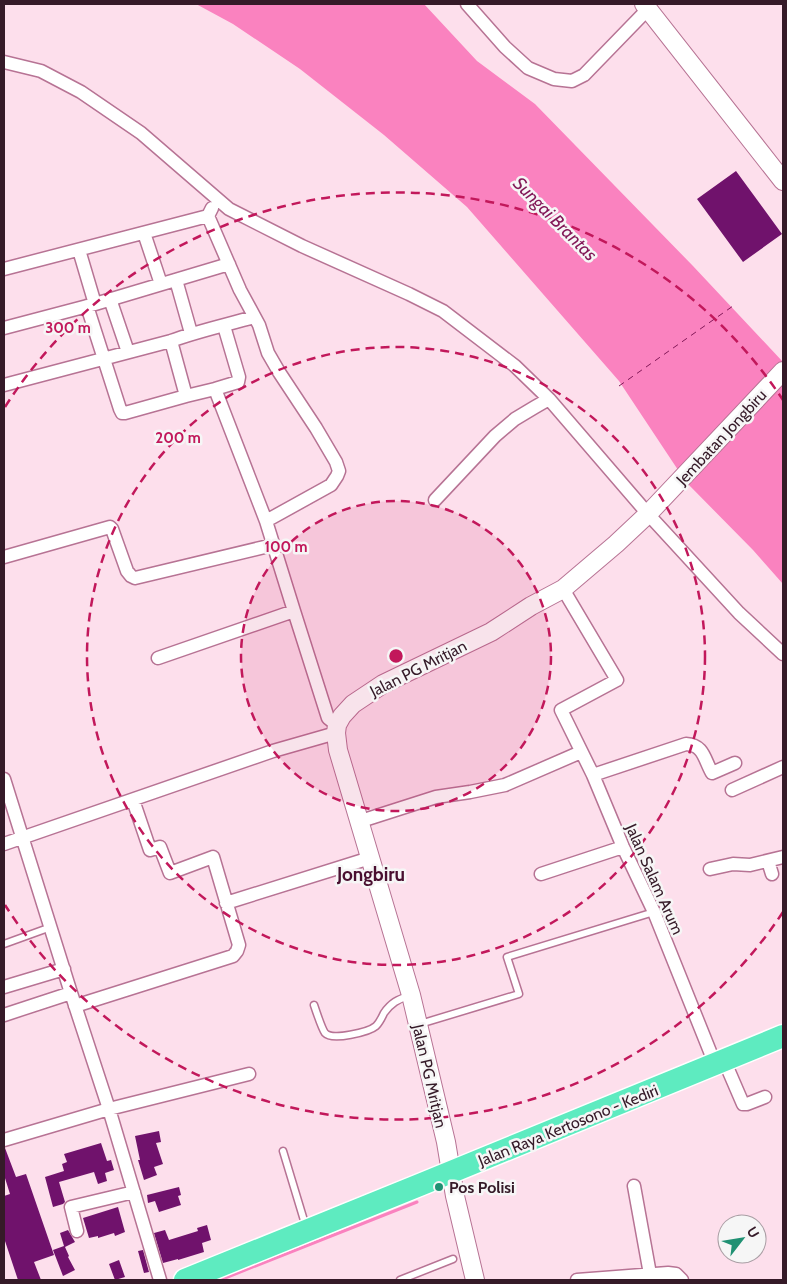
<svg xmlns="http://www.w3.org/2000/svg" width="787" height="1284" viewBox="0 0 787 1284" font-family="Cabin,sans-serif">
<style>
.water{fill:#fa82bf}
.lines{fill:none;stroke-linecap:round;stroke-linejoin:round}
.stream{stroke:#fa82bf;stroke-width:3}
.ferry{stroke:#831958;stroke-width:1;stroke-dasharray:6 5;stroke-linecap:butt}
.building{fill:#70126c}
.lane-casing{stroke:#b77394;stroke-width:9}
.street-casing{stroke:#b77394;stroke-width:15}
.secondary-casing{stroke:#b77394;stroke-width:20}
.highway-casing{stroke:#fff;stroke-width:25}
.lane{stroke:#fff;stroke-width:6}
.street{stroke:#fff;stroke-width:12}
.secondary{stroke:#fff;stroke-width:18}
.highway{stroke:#5eebc0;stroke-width:22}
.ring{fill:none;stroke:#c2185b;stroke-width:2.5;stroke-dasharray:9 6}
.poi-dot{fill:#209173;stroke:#f6f6f6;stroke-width:2}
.labels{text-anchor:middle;stroke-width:5;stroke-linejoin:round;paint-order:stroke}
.street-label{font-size:16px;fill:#351a28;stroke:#f6f6f6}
.poi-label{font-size:16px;font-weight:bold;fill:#351a28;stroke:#f6f6f6;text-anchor:start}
.water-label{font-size:18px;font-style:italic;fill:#831958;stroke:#f6f6f6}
.quarter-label{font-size:19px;font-weight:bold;fill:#490f30;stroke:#f6f6f6}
.centre{fill:#c2185b;stroke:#f6f6f6;stroke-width:2.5}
.ring-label{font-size:15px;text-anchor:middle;font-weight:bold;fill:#c2185b;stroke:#f6f6f6;stroke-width:5;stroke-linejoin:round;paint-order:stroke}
</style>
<rect width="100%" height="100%" fill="#fddfec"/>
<path class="water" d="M196,4h228l53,57 58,43 158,162 90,96v222l-30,-34 -67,-68 -67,-101 -152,-174 -83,-72 -84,-66 -67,-45z"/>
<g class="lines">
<path class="stream" d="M220,1280l197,-78"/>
<path class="ferry" d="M619,386l114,-80"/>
</g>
<path class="building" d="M736,171l46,63 -39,28 -46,-63z
M159,1131l2,11 -5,1 7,21 -9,3 3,8 -13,5 -6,-20h2l-5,-24z
M101,1143l6,18 4,-1 3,10 -9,3 2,8 -9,3 -4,-12 -35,10 6,20 -2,2 -10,3 -8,-30 19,-6 -2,-7 5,-2 -3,-8z
M4,1148h1l11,29 10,-3 28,81 -20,7 7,18h-23l-14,-42v-42l6,-2 -6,-19z
M179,1187l2,8 -3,1 3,9 -22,7 -4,-11 -7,2 -1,-8z
M118,1207l7,25 -10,4 -1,-3 -16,5v-2l-9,2 -6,-20z
M207,1225l4,15 -9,3 2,9 -26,8v-1l-15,4 -9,-30 11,-3 4,10 29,-9 -1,-3z
M68,1230l7,12 -10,5 4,9 -1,1 7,13 -12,6 -10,-26 11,-4 -4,-13z
M143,1250l6,22 -5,1 -6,-22z
M119,1260l6,17 -10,3 -6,-16z"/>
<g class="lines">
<g class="lane-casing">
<path id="lane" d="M4,944l47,-17
M314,1005c2,6 8,24 11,28 7,8 44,-1 51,-7 4,-4 6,-9 8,-13 7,-10 14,-14 25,-17
M420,1024l99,-30 -12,-37 147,-45
M283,1151l23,76
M400,1280l53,-21"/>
</g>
<g class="street-casing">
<path id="street" d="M467,4l38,43 23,21 26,11 18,2 12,-6 64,-66
M4,62l37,9 40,21 60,41 88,76 73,37 107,48 34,17 72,55 34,33 99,115 91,99 44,41
M208,216l32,74 19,35 9,28 11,19 37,56 20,34 3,9 -2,5 -6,9 -65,36 28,90 34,107 9,7
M144,233l17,51
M79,250l16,54
M4,269l204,-53 4,-8
M176,280l15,53
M110,299l18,53
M87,306l33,103 2,4h3l61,-17 29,-7 23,-7 1,-5 -15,-51
M4,328l91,-24 134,-40
M171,341l15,55
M4,385l167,-44c27,-10 55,-16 83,-24
M215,389l51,132
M435,500l60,-64 20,-17 20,-12 14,-8
M4,557l106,-30 2,2 15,42 4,5 4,2 138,-33
M563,589l54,91 -56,30 32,65 30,72 31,65 61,152
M158,658l136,-47
M593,775l93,-31c18,1 18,15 26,29l23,-10
M4,779l67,214 38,116 51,171
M732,790l51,-23
M361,821l75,-24 34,-5 35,-7 76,-33
M4,844l269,-93 63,-18
M768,861l4,13
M710,869l23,-5 17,1 33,-8
M541,874l82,-27
M226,903l144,-45
M4,987l60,-18
M75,1006l158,-50 4,-5 2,-6 -26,-88 -43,16 -10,-26 -10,3 -17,-50
M4,1015l67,-22
M724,1060l19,44h4l18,-7
M4,1140l105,-31 140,-35
M634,1186l16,88
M77,1231l-6,-24 63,-15
M577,1280l91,-7 8,1 6,6"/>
</g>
<g class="secondary-casing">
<path id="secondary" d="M644,4l139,177
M475,1280l-20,-84 -9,-54 -35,-147 -73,-245 -2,-17 1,-8 5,-9 11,-12 30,-20 108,-52 40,-26 32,-17 53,-45 32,-30 135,-143"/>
</g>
<g class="highway-casing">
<path id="highway" d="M185,1280l237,-96 361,-148"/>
</g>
<use href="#lane" class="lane"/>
<use href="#street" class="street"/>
<use href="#secondary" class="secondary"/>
<use href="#highway" class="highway"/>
</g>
<circle cx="396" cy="656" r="155" fill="#c2185b" fill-opacity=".12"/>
<g class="ring">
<circle cx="396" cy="656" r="155"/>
<circle cx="396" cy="656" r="309"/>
<path d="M783 912A464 464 0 0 1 5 905M5 407A464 464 0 0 1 783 400"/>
</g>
<circle class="poi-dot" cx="439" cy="1187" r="5"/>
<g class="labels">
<g class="street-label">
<text transform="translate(721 437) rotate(-47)" y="6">Jembatan Jongbiru</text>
<text transform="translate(418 668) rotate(-27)" y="6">Jalan PG Mritjan</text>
<text transform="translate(655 879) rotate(66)" y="6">Jalan Salam Arum</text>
<text transform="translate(430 1076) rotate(77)" y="6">Jalan PG Mritjan</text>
<text transform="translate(568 1125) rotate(-22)" y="6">Jalan Raya Kertosono - Kediri</text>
</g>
<g class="poi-label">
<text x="449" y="1193">Pos Polisi</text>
</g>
<g class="water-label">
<text transform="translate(555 219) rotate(45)" y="6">Sungai Brantas</text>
</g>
<g class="quarter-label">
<text x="371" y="881">Jongbiru</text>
</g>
</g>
<circle cx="396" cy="656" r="8" class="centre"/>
<g class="ring-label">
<text x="68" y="333">300 m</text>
<text x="178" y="443">200 m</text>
<text x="286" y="552">100 m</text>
</g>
<rect width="787" height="1284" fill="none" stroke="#351a28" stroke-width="10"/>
<g transform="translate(742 1239) rotate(59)"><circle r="24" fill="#f6f6f6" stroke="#a99ea4"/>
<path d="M0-4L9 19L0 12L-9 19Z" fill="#209173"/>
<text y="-8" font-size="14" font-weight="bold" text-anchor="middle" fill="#351a28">U</text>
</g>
</svg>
